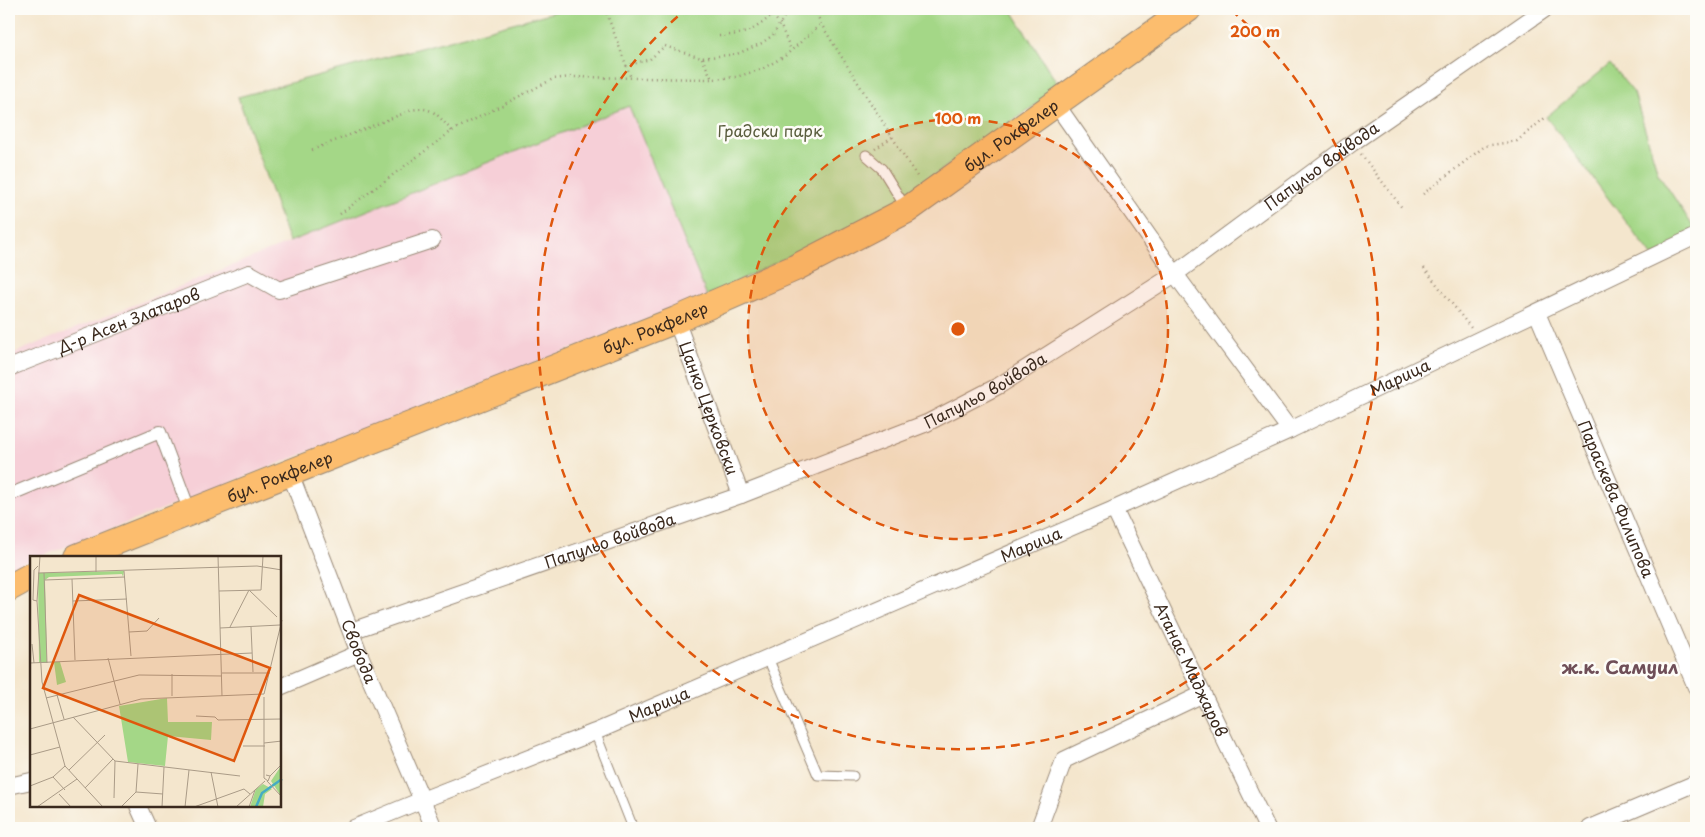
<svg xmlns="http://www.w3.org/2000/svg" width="1705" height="837" viewBox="0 0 1705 837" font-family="'Playpen Sans',sans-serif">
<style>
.built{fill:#f6cfd7}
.green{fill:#a4d787;stroke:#708052}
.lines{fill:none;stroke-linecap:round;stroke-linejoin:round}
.service-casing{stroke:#988876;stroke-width:11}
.pedestrian-casing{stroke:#988876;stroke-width:14}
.minor-casing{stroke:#988876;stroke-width:18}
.primary-casing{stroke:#988876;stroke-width:28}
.path{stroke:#988876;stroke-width:2.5;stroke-dasharray:1 4;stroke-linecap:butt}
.service{stroke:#fff;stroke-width:9}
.pedestrian{stroke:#fff;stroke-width:12}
.minor{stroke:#fff;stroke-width:16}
.primary{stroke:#fcbd6e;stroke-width:26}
.ring{fill:none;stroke:#df570d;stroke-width:2.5;stroke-dasharray:9 6}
.labels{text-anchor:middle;stroke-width:5;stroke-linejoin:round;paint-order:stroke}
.park-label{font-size:16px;fill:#5a5e3e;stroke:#fdfcf7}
.street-label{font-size:16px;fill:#3b2a1e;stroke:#fdfcf7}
.neighbourhood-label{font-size:18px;font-weight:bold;fill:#6f4f58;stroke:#fdfcf7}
.inset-river{fill:none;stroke:#45acc4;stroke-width:2.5}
.inset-road{fill:none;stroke:#aa9b87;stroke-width:1}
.view{fill:#df570d;fill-opacity:0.15;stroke:#df570d;stroke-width:2.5}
.inset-edge{fill:none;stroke:#3b2a1e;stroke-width:2.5}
.centre{fill:#df570d;stroke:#fdfcf7;stroke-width:2.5}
.ring-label{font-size:15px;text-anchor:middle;font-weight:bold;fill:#df570d;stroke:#fdfcf7;stroke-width:5;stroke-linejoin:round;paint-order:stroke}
</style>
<rect width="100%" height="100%" fill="#fdfcf7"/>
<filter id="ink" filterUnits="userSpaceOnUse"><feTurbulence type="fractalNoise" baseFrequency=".02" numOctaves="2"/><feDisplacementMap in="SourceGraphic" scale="10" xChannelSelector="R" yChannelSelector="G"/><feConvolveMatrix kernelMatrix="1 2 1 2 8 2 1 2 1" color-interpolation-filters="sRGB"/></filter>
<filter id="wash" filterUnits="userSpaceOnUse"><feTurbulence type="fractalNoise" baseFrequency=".0096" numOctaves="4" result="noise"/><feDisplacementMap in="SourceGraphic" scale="20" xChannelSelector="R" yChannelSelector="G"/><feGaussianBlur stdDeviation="1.12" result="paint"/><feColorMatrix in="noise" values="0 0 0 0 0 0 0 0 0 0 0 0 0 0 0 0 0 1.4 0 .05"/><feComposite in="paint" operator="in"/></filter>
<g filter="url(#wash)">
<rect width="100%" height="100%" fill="#f4e6cd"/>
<path class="built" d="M629,106l78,190 -667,261h-9v3l-22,9v-214z"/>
<path class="green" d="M565,9h446l49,79 -176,122 -177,86 -78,-190 -340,136 -51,-145z
M1610,64l24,29 24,80 38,58 -43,26 -107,-140z"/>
</g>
<g filter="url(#ink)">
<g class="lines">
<g class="service-casing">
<path id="service" d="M866,155l16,14 24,39
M768,658l50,117 35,1
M595,732l38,96"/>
</g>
<g class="pedestrian-casing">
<path id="pedestrian" d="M9,495l151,-63 30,80"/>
</g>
<g class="minor-casing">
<g id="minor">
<path d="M1056,104l119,170 115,156"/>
<path id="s1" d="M1537,313l159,374"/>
<path id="s2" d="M676,320l65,175"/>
<path id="s3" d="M9,368l240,-95 30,17 153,-50"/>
<path id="s4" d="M290,473l69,180 75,175"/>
<path id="s5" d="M1114,509l153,319"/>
<path id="s6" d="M351,631l390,-136 186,-72 73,-38 175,-111 177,-131 193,-134"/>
<path d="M280,687l79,-34"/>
<path d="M9,786l22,-5"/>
<path d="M138,806l10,22"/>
<path id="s7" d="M354,828l68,-28 173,-68 519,-223 176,-79 406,-194"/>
<path d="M1039,828l25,-68 139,-66"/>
<path d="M1590,828l106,-45"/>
</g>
</g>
<g class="primary-casing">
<g id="primary">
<path id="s8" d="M77,557l599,-237 119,-52 112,-58 281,-201"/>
<path d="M9,588l22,-12"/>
</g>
</g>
<path class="path" d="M605,9l26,69
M815,9l6,15 97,154
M719,36c26,-2 32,-3 53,-21l8,9 11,26
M702,58l10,21
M626,66l24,-7 15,-13 36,12 36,-4 25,-11 11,-8 16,-26
M875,149l17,-12
M312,150l100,-40c21,-5 27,7 40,21
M1361,154l42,55
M1423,194l62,-48 32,-5 29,-24
M340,214l112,-83 101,-52 18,-2 141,2 24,-2 26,-8 23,-13 36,-32
M1424,268l47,60"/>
<use href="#service" class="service"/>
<use href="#pedestrian" class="pedestrian"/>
<use href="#minor" class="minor"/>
<use href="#primary" class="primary"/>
</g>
</g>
<circle cx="958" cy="329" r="210" fill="#df570d" fill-opacity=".12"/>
<g class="ring">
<circle cx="958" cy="329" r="210"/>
<path d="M1231 10A420 420 0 1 1 685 10"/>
</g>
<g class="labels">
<g class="park-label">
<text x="770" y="137">Градски парк</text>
</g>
<g class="street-label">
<text dy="6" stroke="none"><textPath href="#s8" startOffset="1028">бул. Рокфелер</textPath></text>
<text dy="6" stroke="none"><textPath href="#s6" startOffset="1084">Папульо войвода</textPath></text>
<text dy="6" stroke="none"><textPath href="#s3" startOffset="129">Д-р Асен Златаров</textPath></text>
<text dy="6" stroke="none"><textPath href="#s8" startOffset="622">бул. Рокфелер</textPath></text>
<text dy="6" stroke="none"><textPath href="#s7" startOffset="1139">Марица</textPath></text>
<text dy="6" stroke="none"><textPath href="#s6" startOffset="679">Папульо войвода</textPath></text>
<text dy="6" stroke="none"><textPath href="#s2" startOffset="94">Цанко Церковски</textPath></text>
<text dy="6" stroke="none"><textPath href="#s8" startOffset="218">бул. Рокфелер</textPath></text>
<text dy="6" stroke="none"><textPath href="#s1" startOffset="202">Параскева Филипова</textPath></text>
<text dy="6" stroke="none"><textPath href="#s6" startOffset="274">Папульо войвода</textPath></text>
<text dy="6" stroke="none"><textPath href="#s7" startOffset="734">Марица</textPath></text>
<text dy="6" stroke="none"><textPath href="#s4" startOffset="191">Свобода</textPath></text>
<text dy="6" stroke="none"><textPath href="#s5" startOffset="178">Атанас Маджаров</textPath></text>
<text dy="6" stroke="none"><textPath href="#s7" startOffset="329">Марица</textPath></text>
</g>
<g class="neighbourhood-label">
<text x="1620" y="674">ж.к. Самуил</text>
</g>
</g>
<g transform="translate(30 556)">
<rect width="251" height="251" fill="#f4e6cd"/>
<path d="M94,15l-1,6 -1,-3 -73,3 -4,3 2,83h-8l-1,-90zM24,106h6l6,20 -9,3zM137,142l1,24h44l-1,18 -43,-4 -3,30 -37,-4 -9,-56zM251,210v30l-10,-15zM233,228l9,5 -7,5 -2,13h-13l6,-18z" fill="#a4d787"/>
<path class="inset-river" d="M226,251l6,-14 20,-14"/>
<path class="inset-road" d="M10,0l-3,45 5,81 23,84 38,41M66,0v16M188,0l4,140M94,15l7,85M8,17l219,-7 25,4M14,17l3,90M42,23l3,81M15,24l80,-3M189,35l42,-1 2,-34M7,45l-4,-1 1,-30 4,-4M43,45l54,-2M200,71l19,-37 28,27M221,71l2,45M190,72l60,-3M99,76l18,-1 12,-13M2,88l2,19M78,102l12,46M0,107l222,-10M192,117h48M234,138l18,-74M27,139l7,24M142,140v-22M234,141v81l4,3 2,-5 -4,-1M16,142l93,-23 83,1M166,160l19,1 3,3 64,-1M43,161l42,44M0,173l111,-30 123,-5M234,187l18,-2M213,190h22M0,199l30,-8M85,205l125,15M39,214l36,-35M181,216l7,35M240,220l12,-12M23,221l12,13M237,225l15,16M0,230l23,-9 12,-11M55,232l28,-29M106,236l27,2M29,238l12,13M84,242l1,-37M92,250l14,-14 2,-28M7,251l40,-28M132,251l2,-40M155,251l4,-37M164,251l50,-18 6,5M206,251l29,-26M219,251l6,-17"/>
<path class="view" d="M49,39l191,73 -36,93 -191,-73z"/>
<rect width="251" height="251" class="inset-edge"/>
</g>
<circle cx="958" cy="329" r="8" class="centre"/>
<g class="ring-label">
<text x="1255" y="37">200 m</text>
<text x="958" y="124">100 m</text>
</g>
<rect width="1705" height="837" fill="none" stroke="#fdfcf7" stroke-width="30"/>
</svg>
